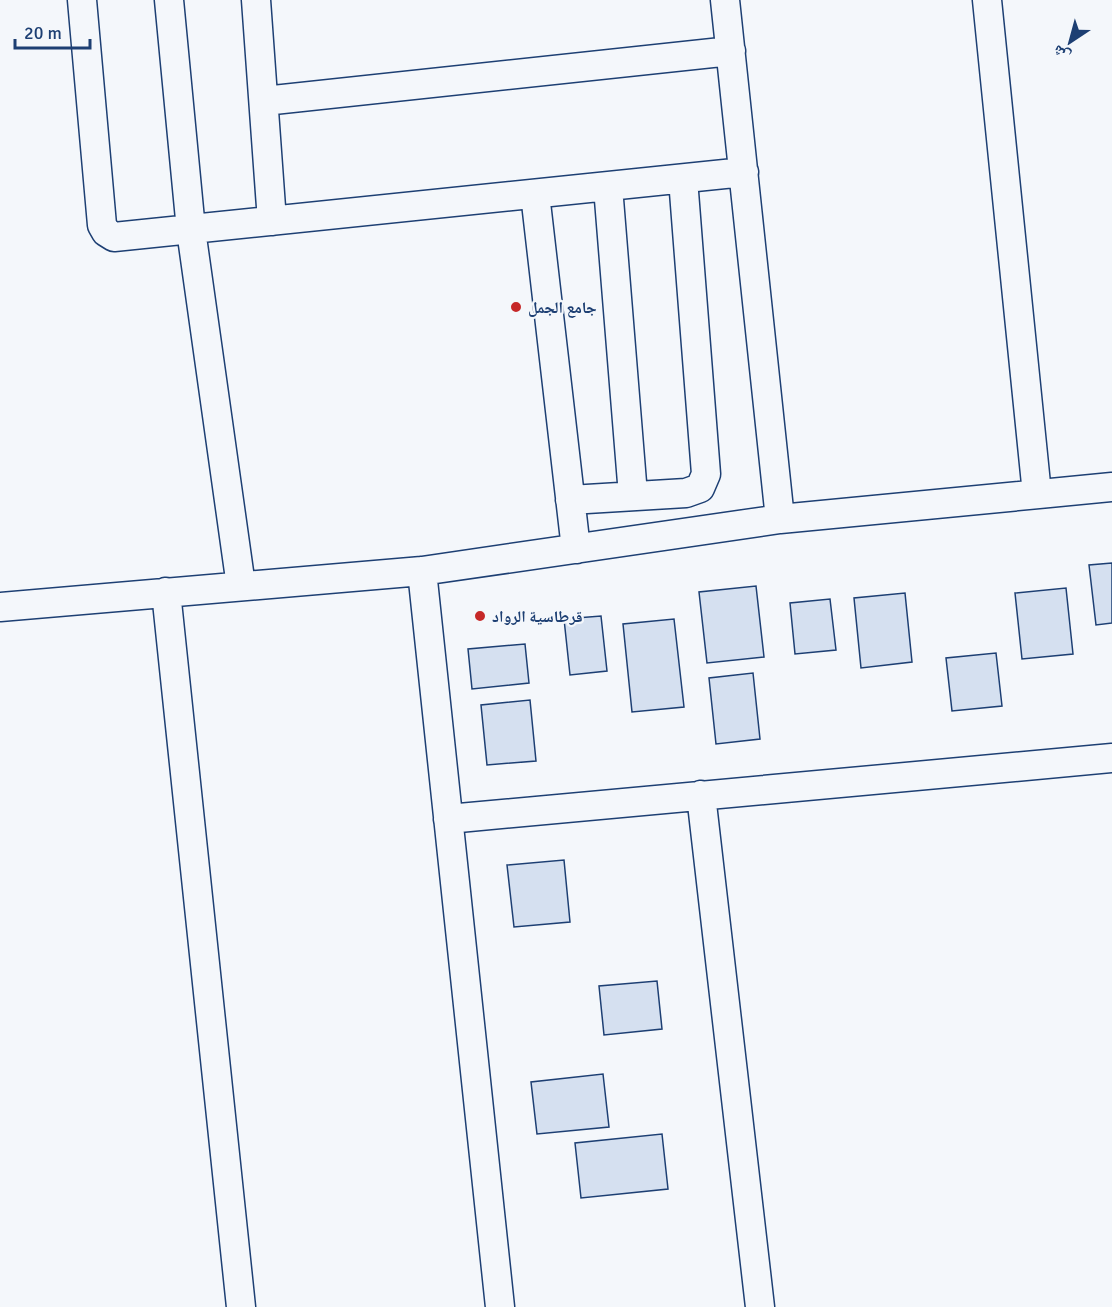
<svg xmlns="http://www.w3.org/2000/svg" width="1112" height="1307" viewBox="0 0 1112 1307" font-family="Signika,'Noto Naskh Arabic',sans-serif">
<style>
.building{fill:#d5e0f0;stroke:#1d3f73;stroke-width:1.5}
.lines{fill:none;stroke-linecap:round;stroke-linejoin:round}
.minor-casing{stroke:#1d3f73;stroke-width:31}
.minor{stroke:#f4f7fb;stroke-width:28}
.poi-dot{fill:#c62828;stroke:#f4f7fb;stroke-width:2}
.labels{text-anchor:middle;stroke-width:4.5;stroke-linejoin:round;paint-order:stroke}
.poi-label{font-size:16px;font-weight:bold;fill:#1d3f73;stroke:#f4f7fb;text-anchor:start}
</style>
<rect width="100%" height="100%" fill="#f4f7fb"/>
<path class="building" d="M1112,563v60l-16,2 -7,-60z
M756,586l8,71 -57,6 -8,-71z
M1066,588l7,66 -51,5 -7,-66z
M905,593l7,69 -51,6 -7,-70z
M830,599l6,51 -41,4 -5,-51z
M601,616l6,55 -37,4 -6,-56z
M674,619l10,88 -52,5 -9,-88z
M525,644l4,39 -57,6 -4,-40z
M996,653l6,53 -50,5 -6,-53z
M753,673l7,66 -44,5 -7,-66z
M530,700l6,61 -49,4 -6,-60z
M564,860l6,62 -56,5 -7,-62z
M657,981l5,48 -58,6 -5,-49z
M603,1074l6,53 -72,7 -6,-52z
M662,1134l6,55 -87,9 -6,-55z"/>
<g class="lines">
<g class="minor-casing">
<path id="minor" d="M82,0l20,225 4,7 8,5 630,-65
M169,0l22,230 50,356
M256,0l16,221
M725,0l55,519
M987,0l50,494
M264,101l467,-50
M608,187l25,308
M535,194l41,355
M570,500l116,-7 14,-5 6,-14 -23,-295
M422,571l78,736
M166,592l75,715
M0,607l422,-36 358,-52 332,-32
M701,795l59,512
M448,819l664,-61"/>
</g>
<use href="#minor" class="minor"/>
</g>
<g class="poi-dot">
<circle cx="516" cy="307" r="6"/>
<circle cx="480" cy="616" r="6"/>
</g>
<g class="labels">
<g class="poi-label">
<text x="528" y="313">جامع الجمل</text>
<text x="492" y="622">قرطاسية الرواد</text>
</g>
</g>
<g transform="translate(1070 42) rotate(216)" stroke="#f4f7fb" stroke-width="4.5" paint-order="stroke">
<path d="M0-4.5L10 22L0 15L-10 22Z" fill="#1d3f73"/>
<text y="-9" font-size="16" font-weight="bold" text-anchor="middle" fill="#1d3f73">ش</text>
</g>
<path d="M15 39v9h75v-9" fill="none" stroke="#1d3f73" stroke-width="3"/>
<text x="24" y="39" font-size="18" fill="#1d3f73" stroke="#f4f7fb" stroke-width="4.5" paint-order="stroke">20 m</text>
</svg>
